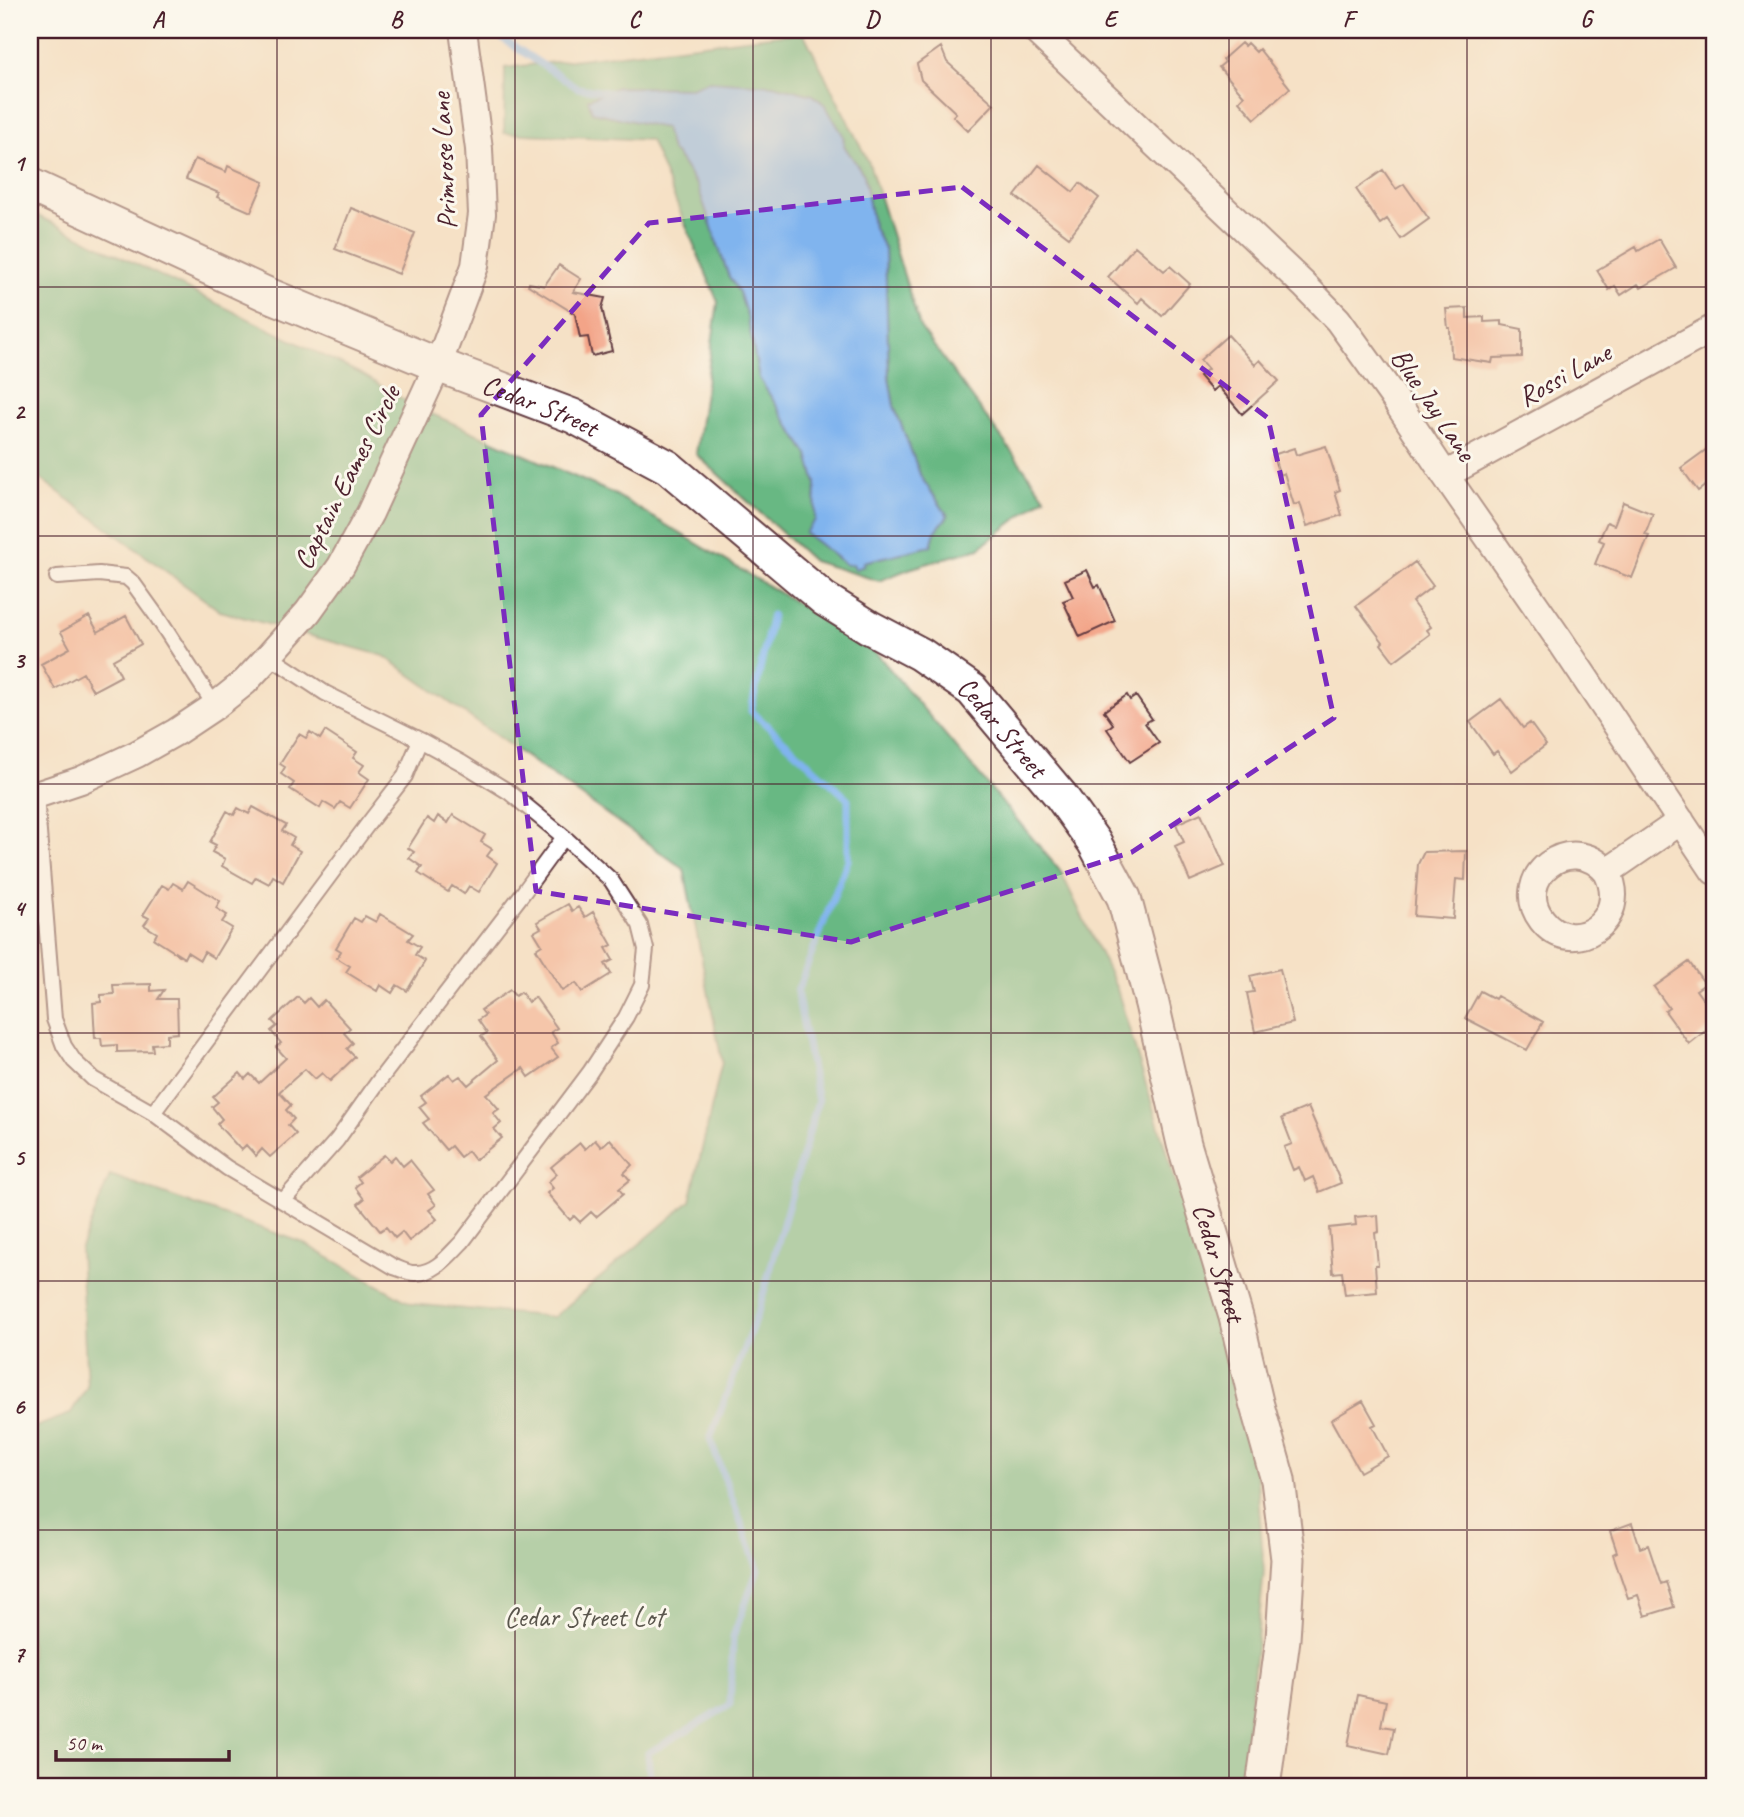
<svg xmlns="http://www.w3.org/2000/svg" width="1744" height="1817" viewBox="0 0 1744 1817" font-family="Caveat,sans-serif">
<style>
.forest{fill:#68b883;stroke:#596c57;stroke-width:2;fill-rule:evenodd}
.water{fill:#80b4ee;stroke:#656a8c;stroke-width:2}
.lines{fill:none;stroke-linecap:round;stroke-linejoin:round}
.stream{stroke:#80b4ee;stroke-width:7}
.building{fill:#f3a488}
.service-casing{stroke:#643c42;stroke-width:18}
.minor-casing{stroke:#643c42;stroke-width:30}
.tertiary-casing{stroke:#643c42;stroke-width:37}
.service{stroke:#fff;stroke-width:14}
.minor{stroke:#fff;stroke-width:26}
.tertiary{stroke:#fff;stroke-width:33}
.marked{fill:none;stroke:#7b2cbf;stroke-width:5;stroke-dasharray:14 9;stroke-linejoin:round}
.grid{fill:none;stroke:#4a1f2b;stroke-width:2;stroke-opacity:0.55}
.labels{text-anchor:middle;stroke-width:6;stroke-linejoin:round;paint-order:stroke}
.street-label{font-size:28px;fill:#4a1f2b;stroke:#fbf7ec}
.park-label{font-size:28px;fill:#5a564d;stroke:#fbf7ec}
.neatline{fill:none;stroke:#4a1f2b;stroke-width:2.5}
.grid-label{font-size:23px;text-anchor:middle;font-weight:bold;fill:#4a1f2b}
</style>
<rect width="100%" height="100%" fill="#fbf7ec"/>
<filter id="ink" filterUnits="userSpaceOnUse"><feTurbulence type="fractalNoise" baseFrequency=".0143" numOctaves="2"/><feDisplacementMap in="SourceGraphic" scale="14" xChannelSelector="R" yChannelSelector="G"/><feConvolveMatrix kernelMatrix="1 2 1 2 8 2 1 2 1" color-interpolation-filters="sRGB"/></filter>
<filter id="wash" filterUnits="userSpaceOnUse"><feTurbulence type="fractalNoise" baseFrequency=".00686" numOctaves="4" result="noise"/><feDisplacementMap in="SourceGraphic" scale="28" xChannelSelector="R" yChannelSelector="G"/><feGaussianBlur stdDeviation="1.57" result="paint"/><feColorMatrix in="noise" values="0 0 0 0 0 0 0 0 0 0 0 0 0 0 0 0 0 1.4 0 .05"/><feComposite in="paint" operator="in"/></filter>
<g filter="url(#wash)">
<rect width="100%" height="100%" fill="#f5e1c6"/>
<path class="forest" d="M803,32l66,131 51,164 125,170 -66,51 -70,21 -30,12 -66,-20 -117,-107 22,-152 -68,-162 -146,-7 1,-65zM708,81l135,54 1,11 20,29 9,51 12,24 4,127 5,29 27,71 27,39 -13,15 -4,15 -69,16 -47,-42 1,-37 -8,-28 -49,-77 -11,-59 -9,-27 -10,-15 -31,-90 -20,-30 -7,-7 -6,-22 -73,-16 25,-25 74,1z
M30,212l333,163 53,32 198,87 258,154 189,224 56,117 79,260 59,204 9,118 -22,216h-1212v-358l40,-15 17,-27 -7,-137 30,-75 191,67 111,62 142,13 136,-116 32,-139 -38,-193 -300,-213 -164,-45 -190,-140z"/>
<path class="water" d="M708,81l65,4 40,10 12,10 18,30 1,11 20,29 9,51 12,24 4,127 5,29 27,71 27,39 -13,16 -4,14 -68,16 1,4 -9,3 -2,-5 -7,1 -41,-32 10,-13 1,-37 -8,-28 -49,-77 -11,-59 -9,-27 -10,-15 -31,-90 -20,-30 -7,-7 -6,-22 -73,-16 -4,-13 29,-12 74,1z"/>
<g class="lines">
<path class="stream" d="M503,39l75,49 36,5
M651,1787l-3,-34 82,-48 3,-68 25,-68 -48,-130 49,-130 59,-208 -21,-109 51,-132v-61l-97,-88 21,-96"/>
</g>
<g id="blocks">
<path class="building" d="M1241,43l3,3 3,-3 9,9 3,-3 31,39 -35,31 -16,-18 5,-5 -25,-29 6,-5 -2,-3z
M941,47l6,15 47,42 -26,27 -15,-15 3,-3 -35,-33 -4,-16z
M195,159l31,13 2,-6 36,16 -13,30 -34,-15 2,-4 -33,-14z
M1039,165l34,27 7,-9 19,15 -30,39 -54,-41z
M1383,170l13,19 8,-5 25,35 -28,20 -14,-20 -7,5 -24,-35z
M351,208l64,25 -16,41 -64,-25z
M1659,239l17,29 -35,20 -3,-4 -17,11 -6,-9 -6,4 -12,-20 39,-23 2,4z
M1135,246l29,25 6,-5 20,18 -28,32 -20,-18 -4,5 -30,-26z
M559,265l22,14 -8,13 32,6 -3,10 10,43 -20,5 -4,-19 -8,1 -5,-24 -47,-29 1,-2 15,3z
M1467,308v10l17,-1v5l18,-1v4l20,4v28l-29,1 -1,5 -41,-6 -1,-29h-2l-2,-19z
M1228,335l27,30 5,-5 19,21 -37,33 -24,-28 -6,5 -13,-15 9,-7 -8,-9z
M1714,444v35l-16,12 -17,-23z
M1326,446l14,44 -5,2 7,23 -35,11 -7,-23 -6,2 -10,-32 -4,2 -7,-20 21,-7 2,7z
M1623,502l30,12 -8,21 4,1 -17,42 -37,-14 9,-22 -5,-2 8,-18 7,3z
M1415,562l18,24 -21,16 19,25 -4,3 3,4 -36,27 -13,-17 2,-2 -27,-36z
M1087,570l8,17 4,-2 16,36 -35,16 -17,-36 10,-4 -8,-17z
M89,616l9,16 28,-16 15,28 -28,16 8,16 -28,15 -10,-18 -28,16 -14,-25 29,-16 -9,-16z
M1127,695l3,5 6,-4 16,23 -7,4 14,20 -29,19 -23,-33 6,-5 -9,-13z
M1501,699l22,29 7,-5 16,22 -34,26 -15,-20 -4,3 -23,-32z
M325,731l32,21 -4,6 11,7 -5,7 10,7 -19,29 -10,-6 -5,7 -12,-7 -3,6 -30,-19 4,-6 -13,-9 4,-7 -5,-3 19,-30 7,4 4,-6 10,7z
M253,807l33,18 -4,6 12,7 -4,7 10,6 -17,31 -10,-6 -4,8 -13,-7 -4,6 -30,-17 3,-7 -13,-7 4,-7 -6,-3 17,-31 7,4 4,-7 11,6z
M1201,813l24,53 -35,15 -15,-35 9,-4 -8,-18z
M453,815l32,20 -4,7 11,7 -5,7 10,7 -18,29 -10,-6 -5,8 -12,-8 -4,6 -30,-19 4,-6 -13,-9 5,-6 -6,-4 19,-30 7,5 4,-7 10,7z
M1466,851l-1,29 -9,-1 -3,40 -39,-3 4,-52 6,-12z
M188,881l32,20 -4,7 11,7 -5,7 10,6 -18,30 -10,-6 -4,8 -13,-8 -3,6 -30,-19 3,-6 -13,-8 5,-7 -6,-3 19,-30 7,4 4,-6 10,6z
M568,904l4,7 6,-4 7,10 8,-5 19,33 -6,3 7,12 -8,4 6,10 -29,18 -6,-9 -14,8 -26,-42 6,-4 -8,-13 7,-4 -4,-6z
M380,914l33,20 -5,6 12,7 -5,8 10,6 -18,30 -10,-6 -5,8 -12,-8 -3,6 -31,-19 4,-6 -13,-8 4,-7 -5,-3 18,-30 7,4 4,-6 11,6z
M1689,962l16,22 -9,6 18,25v9l-25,20 -24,-33 4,-3 -15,-21z
M1280,969l13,54 -38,9 -8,-39 7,-1 -4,-16z
M151,984v7l13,-1 -6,9h19l1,34 -11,1v9l-15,1 1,7 -36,1v-7l-15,1 -1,-8h-6l-2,-35 8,-1v-7l13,-1 -1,-9z
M510,990l5,6 6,-4 7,10 7,-5 22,31 -6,4 7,11 -7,5 7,9 -29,20 -6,-9 -37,26 13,15 -6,4 8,10 -7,6 8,9 -27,22 -7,-9 -8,6 -9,-11 -5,4 -23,-27 6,-4 -10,-12 7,-5 -5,-6 28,-22 5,6 6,-4 8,9 30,-25 -17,-24 6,-3 -9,-13 7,-5 -4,-5z
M1480,991l15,8 2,-3 46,26 -16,28 -62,-32z
M298,997l6,6 5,-5 8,9 7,-7 26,28 -6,5 9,10 -6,6 8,8 -25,24 -8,-8 -7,6 -10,-10 -26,23 12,13 -5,5 8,9 -6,6 8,9 -26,23 -8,-8 -6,7 -10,-11 -5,5 -24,-26 5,-5 -10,-12 6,-5 -5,-5 27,-24 5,6 5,-5 9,9 27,-25 -10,-11 5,-4 -10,-12 6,-5 -5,-5z
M1308,1107l33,76 -22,9 -6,-15 -8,4 -6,-14 -6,3 -9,-23 8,-3 -10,-26z
M610,1139l22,26 -8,8 6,7 -11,9 4,5 -27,23 -5,-5 -11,10 -6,-6 -4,4 -23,-27 6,-5 -5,-6 9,-8 -6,-7 29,-24 5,6 10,-9 6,7z
M384,1155l6,6 5,-5 8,10 7,-6 24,30 -6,4 8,11 -7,5 8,9 -28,22 -7,-9 -7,6 -9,-11 -6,4 -22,-27 6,-5 -9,-12 6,-5 -4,-5z
M1378,1215l1,17 -4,1 3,32h-3l2,27 -32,3 -3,-23 -9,1 -4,-45 27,-3 -1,-8z
M1363,1401l13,23 -4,2 16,30 -28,16 -29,-52z
M1632,1523l8,25 8,-3 13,39 5,-2 8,25 -29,9 -7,-21 -10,3 -15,-44 4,-2 -7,-21z
M1358,1695l28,6 -5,25 13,2 -5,26 -41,-9z"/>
</g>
</g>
<g filter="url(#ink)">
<use href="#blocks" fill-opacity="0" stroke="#643c42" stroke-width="2"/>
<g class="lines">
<g class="service-casing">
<path id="service" d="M57,577l42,-3 27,3 7,6 23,32 59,91
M269,656l56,37 95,47
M36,795l18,224 10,27 10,15 19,18 60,34 74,55 167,99c7,2 15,7 22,6 20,0 33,-18 46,-31l128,-170 36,-55 16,-32 4,-36 -6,-24 -29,-45 -47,-43 -41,56 -145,189 -41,58 -54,61
M153,1113l215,-289 37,-48 15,-36 42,23 47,29 55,45
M30,1282l2,4 -2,14"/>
</g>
<g class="minor-casing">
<path id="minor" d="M1035,30l269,255 34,35 54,75 53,80 114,164 155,232
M1445,475l269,-147
M30,797l51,-17 56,-26 39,-22 39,-26 30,-24 24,-26 39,-44 33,-46 29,-53 68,-148 37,-99 7,-52 -3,-65 -16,-119
M1607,872c25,49 -35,87 -65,48 -32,-41 28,-91 65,-48l74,-51"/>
</g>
<g class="tertiary-casing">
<g id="tertiary">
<path id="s1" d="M30,185l236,109 172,71 135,51 95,51 156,132 45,28 51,27 52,36 89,106 33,46 30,56 28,106 32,140 52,173 20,85 22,78 10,79 -5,80 -20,148"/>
</g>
</g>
<use href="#service" class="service"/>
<use href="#minor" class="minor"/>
<use href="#tertiary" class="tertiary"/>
</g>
</g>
<path d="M0 0H1744V1817H0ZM962,187l306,231 66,300 -202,134 -281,90 -315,-51 -55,-476 168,-192z" fill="#f5e1c6" fill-opacity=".55" fill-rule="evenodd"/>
<path class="marked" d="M962,187l306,231 66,300 -202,134 -281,90 -315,-51 -55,-476 168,-192z"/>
<path class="grid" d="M277,30v1757M515,30v1757M753,30v1757M991,30v1757M1229,30v1757M1467,30v1757M30,287h1684M30,536h1684M30,784h1684M30,1033h1684M30,1281h1684M30,1530h1684"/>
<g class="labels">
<g class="street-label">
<text transform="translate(443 161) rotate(-93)" y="10">Primrose Lane</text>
<text transform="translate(1564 374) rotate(-29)" y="10">Rossi Lane</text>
<text transform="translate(1434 404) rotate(56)" y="10">Blue Jay Lane</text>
<text dy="10" stroke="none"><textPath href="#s1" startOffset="556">Cedar Street</textPath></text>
<text transform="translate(346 477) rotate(-63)" y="10">Captain Eames Circle</text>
<text dy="10" stroke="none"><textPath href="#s1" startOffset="1124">Cedar Street</textPath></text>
<text dy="10" stroke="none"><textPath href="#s1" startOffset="1712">Cedar Street</textPath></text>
</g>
<g class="park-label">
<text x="584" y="1626">Cedar Street Lot</text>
</g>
</g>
<rect width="1744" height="1817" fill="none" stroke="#fbf7ec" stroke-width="77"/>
<path d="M56 1750v10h173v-10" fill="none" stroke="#4a1f2b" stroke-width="3.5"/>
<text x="66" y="1750" font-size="21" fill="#4a1f2b" stroke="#fbf7ec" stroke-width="5" paint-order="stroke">50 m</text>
<rect x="38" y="38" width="1668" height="1740" class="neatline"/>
<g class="grid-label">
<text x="158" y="27">A</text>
<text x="396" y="27">B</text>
<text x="634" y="27">C</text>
<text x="872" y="27">D</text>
<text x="1110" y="27">E</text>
<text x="1348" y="27">F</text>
<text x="1586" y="27">G</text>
<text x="19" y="171">1</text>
<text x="19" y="419">2</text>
<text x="19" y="668">3</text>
<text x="19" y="916">4</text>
<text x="19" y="1165">5</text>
<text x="19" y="1414">6</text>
<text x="19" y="1662">7</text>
</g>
</svg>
